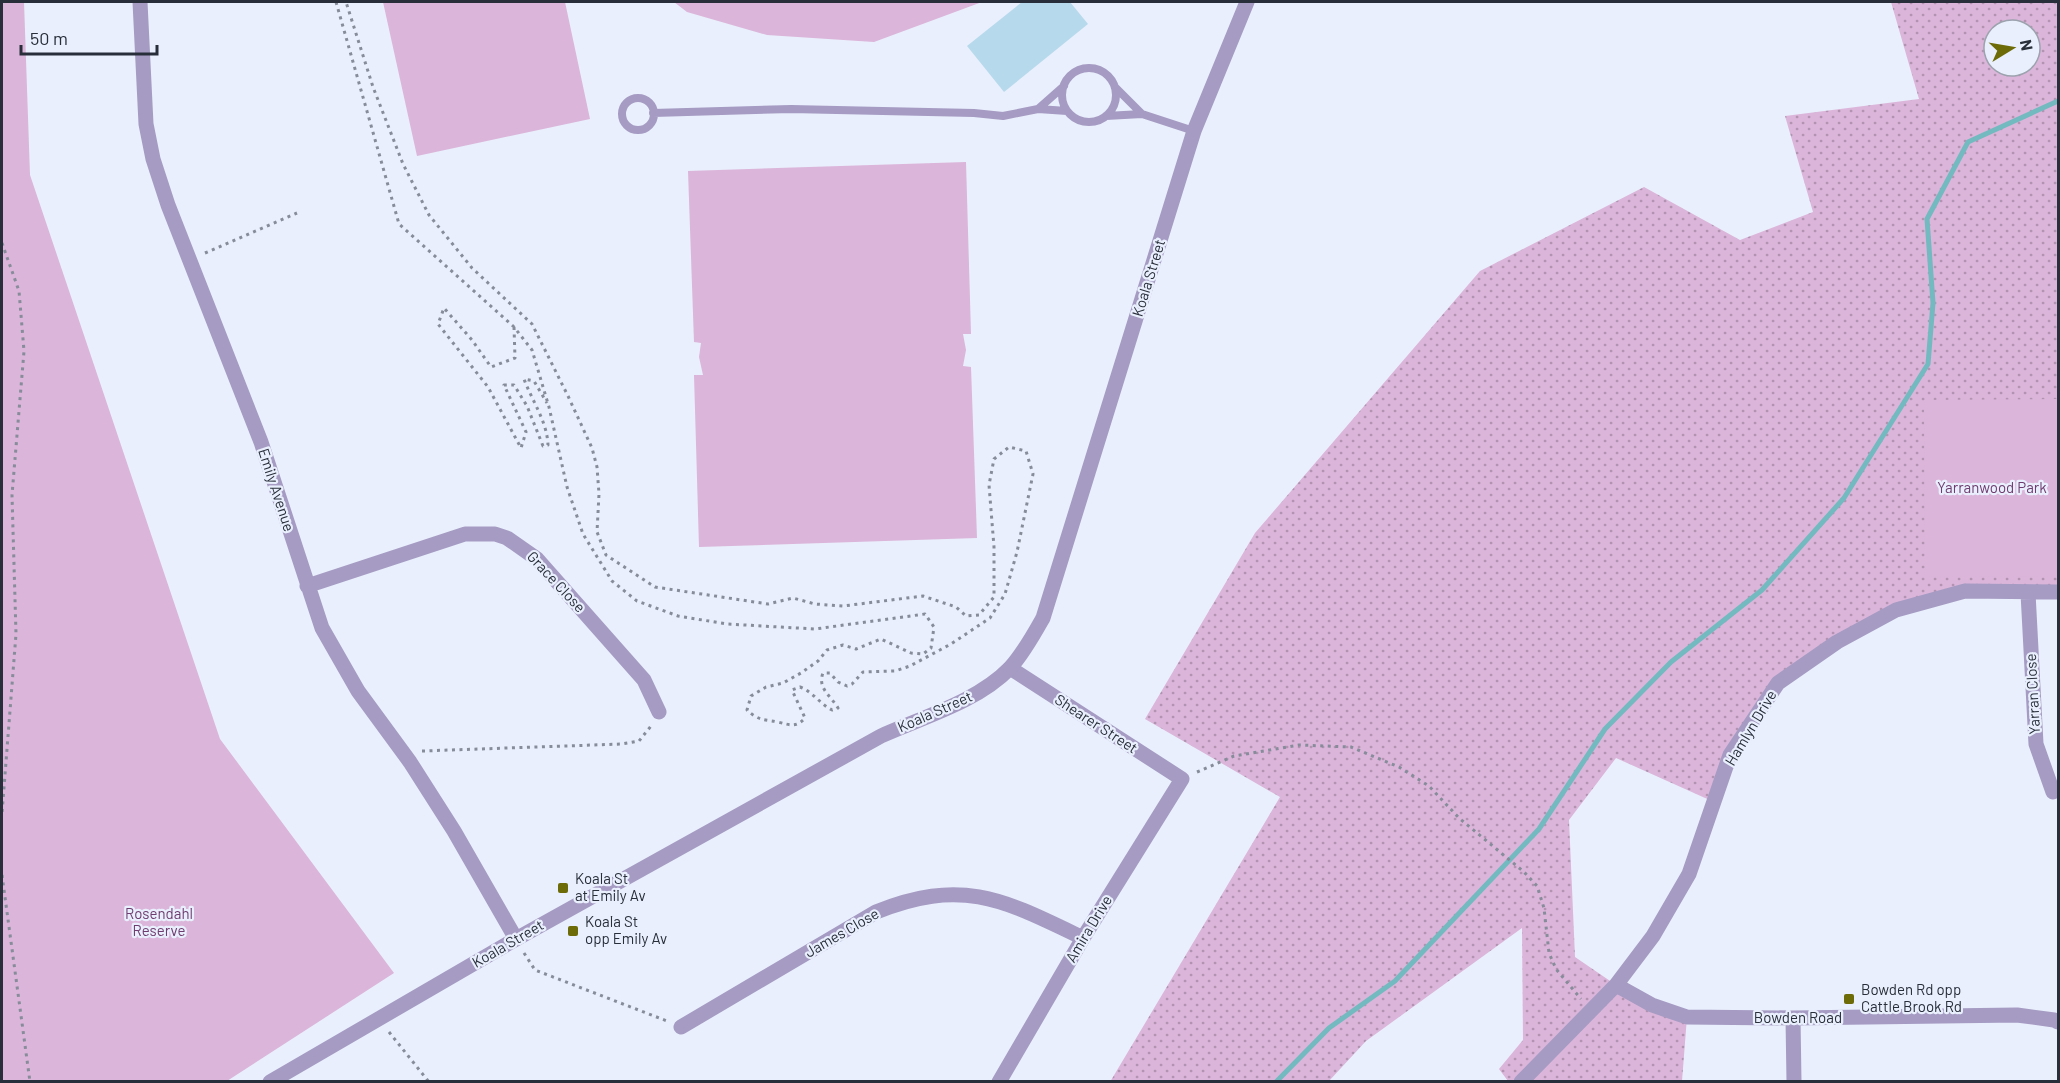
<svg xmlns="http://www.w3.org/2000/svg" width="2060" height="1083" viewBox="0 0 2060 1083" font-family="Barlow,sans-serif">
<style>
.grass{fill:url(#grass-dots);fill-rule:evenodd}
.park{fill:#dbb5da}
.lines{fill:none;stroke-linecap:round;stroke-linejoin:round}
.stream{stroke:#72babf;stroke-width:5}
.building{fill:#b7d9ec}
.path{stroke:#868c99;stroke-width:3;stroke-dasharray:3 4.5;stroke-linecap:butt}
.service{stroke:#a59bc3;stroke-width:8}
.minor{stroke:#a59bc3;stroke-width:15}
.tertiary{stroke:#a59bc3;stroke-width:15}
.poi-dot{fill:#6d6b08;stroke:#e9effc;stroke-width:2}
.labels{text-anchor:middle;stroke-width:4.5;stroke-linejoin:round;paint-order:stroke}
.street-label{font-size:15px;fill:#282e3a;stroke:#e9effc}
.park-label{font-size:15px;fill:#6f3c6f;stroke:#e9effc}
.poi-label{font-size:15px;fill:#282e3a;stroke:#e9effc;text-anchor:start}
</style>
<defs>
<pattern id="grass-dots" width="8" height="8" patternUnits="userSpaceOnUse" patternTransform="scale(1.5)"><rect width="8" height="8" fill="#dbb5da"/><path d="M2 2h.1M6 6h.1" fill="none" stroke="#b294b2" stroke-width="1.8" stroke-linecap="round"/></pattern>
</defs>
<rect width="100%" height="100%" fill="#e9effc"/>
<path class="grass" d="M1891,2h167v590l-93,-1 -69,19 -118,73 -48,72 -16,47 -98,-44 -47,62 6,137 41,28 71,32 -5,64h-174l-9,-12 24,-29 -1,-112 -156,113 -37,40 -219,1 170,-285 -135,-78 110,-186 225,-262 164,-84 96,53 73,-28 -28,-96 134,-17zM1994,30h36v36h-36z"/>
<path class="park" d="M2,2h22l6,173 190,564 174,234 -167,108h-225z
M383,2h182l25,117 -173,37z
M674,2h308l-108,40 -107,-7 -80,-23z
M966,162l5,172h-8l3,16 -3,16 8,1 6,171 -278,9 -5,-172h9l-4,-18 2,-14 -7,-1 -6,-171z
M2058,399v177l-133,1 -1,-177z"/>
<g class="lines">
<path class="stream" d="M1276,1082l53,-54 66,-47 144,-152 66,-100 66,-67 91,-72 82,-92 84,-134 5,-61 -6,-84 41,-77 90,-41"/>
</g>
<path class="building" d="M1022,2h48l18,22 -84,68 -37,-46z"/>
<g class="lines">
<path class="path" d="M336,2l63,222 115,103 18,23 17,57 18,80 16,47 29,47 25,20 41,15 49,8 88,5 110,-15 9,13 -3,21 -8,6 -12,-1 -30,-14 -25,10 -13,-4 -16,5 -9,11 -17,12 -18,10 -17,4 -15,9 -4,14c12,11 16,9 31,12 12,3 18,6 27,-4l-13,-28 8,-3c13,5 20,17 32,23l6,-2c-7,-12 -21,-20 -15,-35h7l8,9 9,4 5,-2 11,-12 32,-1 15,-5 41,-22 39,-26 15,-24 12,-42 16,-78 -7,-23 -17,-4 -15,12 -5,26 5,62v50l-15,18 -13,1 -10,-9 -33,-11 -80,10 -28,-2 -22,-6 -25,6 -113,-17 -49,-32 -9,-23 2,-38 -2,-27 -5,-19 -24,-52 -36,-72 -60,-56 -43,-53 -26,-51 -30,-77 -27,-85
M2,243l17,48 5,60 -12,144 4,139 -14,179
M205,253l92,-40
M514,327l1,31 -24,9 -19,-27 -28,-32 -6,16 50,63 33,61 5,-16 -22,-47h10l13,21 16,40 5,-1c-1,-24 -16,-44 -24,-66l10,2 13,22
M422,751l200,-7 17,-3 12,-15
M1197,772l37,-16 65,-11 52,2 48,20 30,19 30,32 65,54 13,14 7,22 5,45 7,16 25,30
M2,875l28,207
M524,953l11,17 132,51
M389,1032l40,50"/>
<path class="service" d="M1062 95a27 27 0 1 1 54 0a27 27 0 1 1-54 0Z
M1115,87l27,27
M622 114a16 16 0 1 1 32 0a16 16 0 1 1-32 0Z
M1038,109l26,-23
M653,113l138,-4 183,4 29,3 35,-7 29,2
M1106,116l36,-2 52,17"/>
<path class="minor" d="M140,2l6,122 7,35 15,46 93,237 61,186 36,63 52,71 44,69 62,108
M307,586l158,-52h30l12,4 30,21 107,121 15,32
M2028,593l8,151 17,48
M1616,985l36,20 35,12 106,1 224,-3 37,5 4,2
M1793,1018l1,64
M681,1027l195,-115c87,-35 128,-12 207,26
M999,1082l84,-144 99,-159 -172,-111
M1521,1082l95,-97 37,-49 36,-62 41,-119 48,-72 59,-41 59,-32 69,-19 93,1"/>
<path class="tertiary" d="M270,1082l246,-143 365,-203c42,-19 96,-34 129,-68 13,-14 24,-34 33,-50l151,-487 53,-129"/>
</g>
<g class="poi-dot">
<rect x="557" y="882" width="12" height="12" rx="3"/>
<rect x="567" y="925" width="12" height="12" rx="3"/>
<rect x="1843" y="993" width="12" height="12" rx="3"/>
</g>
<g class="labels">
<g class="street-label">
<text transform="translate(1149 278) rotate(-73)" y="5">Koala Street</text>
<text transform="translate(276 490) rotate(72)" y="5">Emily Avenue</text>
<text transform="translate(556 582) rotate(47)" y="5">Grace Close</text>
<text transform="translate(2033 694) rotate(-93)" y="5">Yarran Close</text>
<text transform="translate(935 712) rotate(-24)" y="5">Koala Street</text>
<text transform="translate(1096 724) rotate(33)" y="5">Shearer Street</text>
<text transform="translate(1751 728) rotate(-59)" y="5">Hamlyn Drive</text>
<text transform="translate(1089 929) rotate(-59)" y="5">Amira Drive</text>
<text transform="translate(842 933) rotate(-30)" y="5">James Close</text>
<text transform="translate(508 944) rotate(-30)" y="5">Koala Street</text>
<text x="1798" y="1023">Bowden Road</text>
</g>
<g class="park-label">
<text x="1992" y="493">Yarranwood Park</text>
<text x="159" y="919">Rosendahl<tspan x="159" dy="17">Reserve</tspan></text>
</g>
<g class="poi-label">
<text x="575" y="884">Koala St<tspan x="575" dy="17">at Emily Av</tspan></text>
<text x="585" y="927">Koala St<tspan x="585" dy="17">opp Emily Av</tspan></text>
<text x="1861" y="995">Bowden Rd opp<tspan x="1861" dy="17">Cattle Brook Rd</tspan></text>
</g>
</g>
<rect width="2060" height="1083" fill="none" stroke="#282e3a" stroke-width="6"/>
<g transform="translate(2012 48) rotate(79)"><circle r="28" fill="#e9effc" stroke="#9ca2ae" stroke-width="1.5"/>
<path d="M0-4.5L10 22L0 15L-10 22Z" fill="#6d6b08"/>
<text y="-9" font-size="16" font-weight="bold" text-anchor="middle" fill="#282e3a">N</text>
</g>
<path d="M21 45v9h136v-9" fill="none" stroke="#282e3a" stroke-width="3"/>
<text x="30" y="45" font-size="18" fill="#282e3a" stroke="#e9effc" stroke-width="4.5" paint-order="stroke">50 m</text>
</svg>
